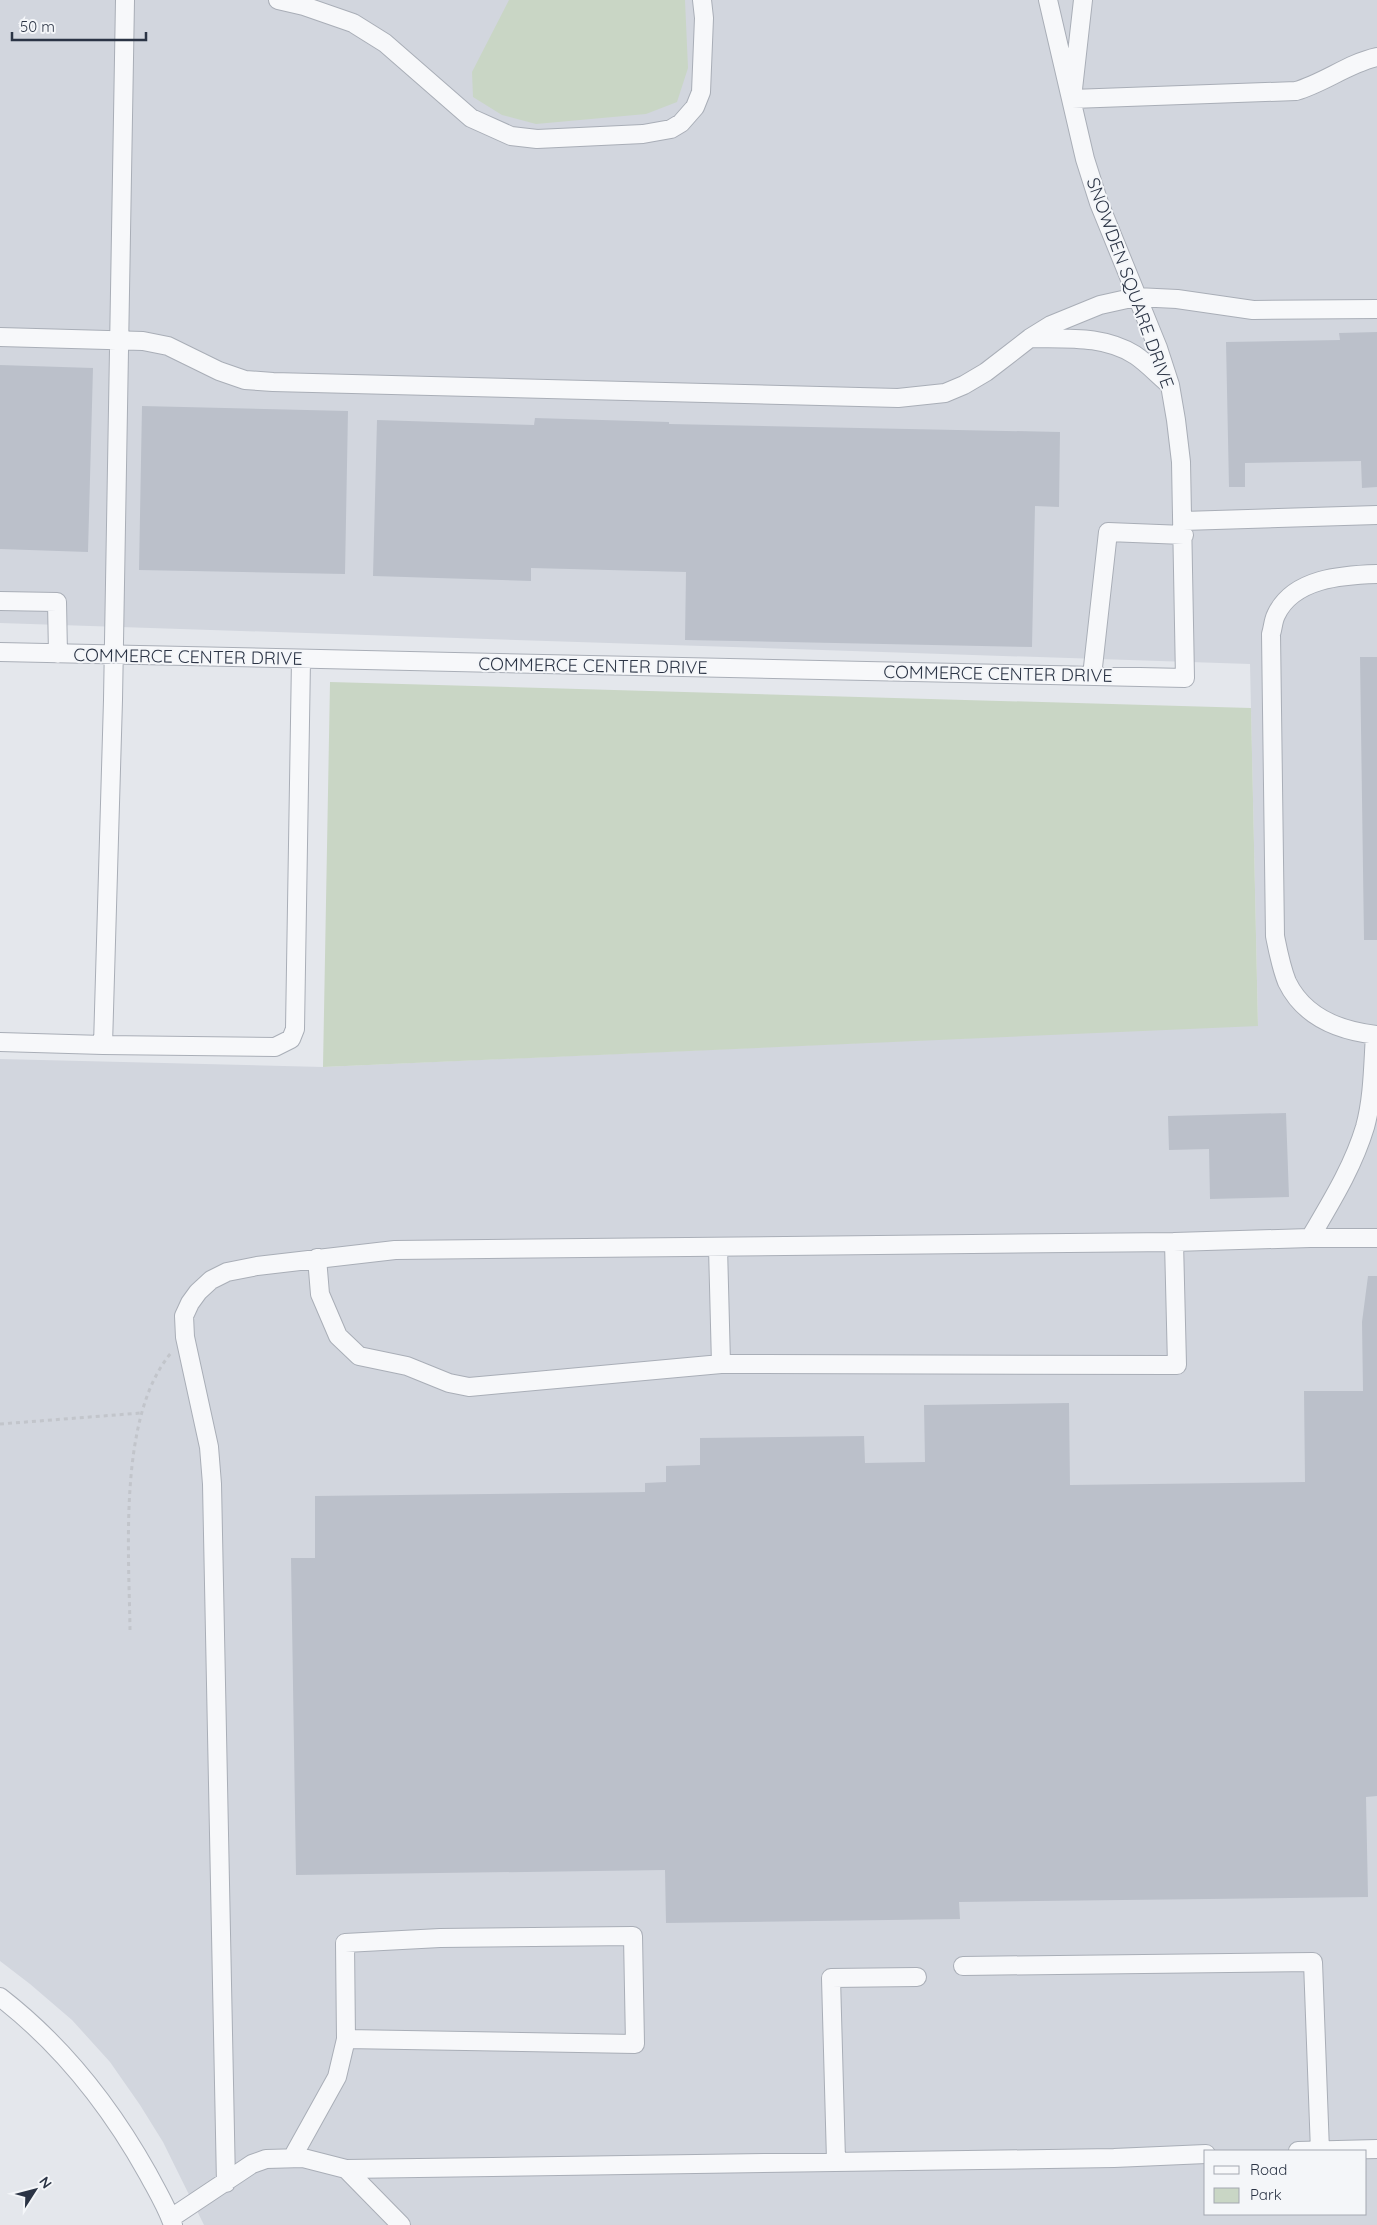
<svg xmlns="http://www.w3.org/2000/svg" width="1377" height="2225" viewBox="0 0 1377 2225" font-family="Quicksand,sans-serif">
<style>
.built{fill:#d2d6de;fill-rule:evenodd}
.green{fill:#c9d6c5}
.building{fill:#bbc0ca}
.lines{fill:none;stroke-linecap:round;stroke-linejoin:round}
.minor-casing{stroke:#a9aeb7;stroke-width:20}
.path{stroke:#c2c5cb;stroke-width:3;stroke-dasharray:4 4;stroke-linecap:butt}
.minor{stroke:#f7f8fa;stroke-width:18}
.labels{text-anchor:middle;stroke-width:4;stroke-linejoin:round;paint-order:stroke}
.street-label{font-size:18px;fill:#2b3445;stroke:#f4f6f9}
</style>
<rect width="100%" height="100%" fill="#e4e7ec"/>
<path class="built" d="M0,0h1377v2225h-1173l-41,-83 -23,-37 -30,-43 -38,-42 -42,-36 -30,-23v-902l323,8 935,-42 -8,-361 -1250,-41zM1206,2151h160v63h-160z"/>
<path class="green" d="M509,0h176l3,68 -11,34 -31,12 -110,10 -34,-9 -29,-18 -1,-25z
M330,682l921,26 7,318 -935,41z"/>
<path class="building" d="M1377,332v155l-15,1 -1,-27 -116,2v24h-16l-3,-145 114,-2 -1,-7z
M0,365l93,3 -5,184 -88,-3z
M142,406l206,5 -3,163 -206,-4z
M535,418l134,4v2l391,8 -1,75 -24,-1 -3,141 -347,-7 1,-68 -155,-4v13l-158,-5 4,-156 157,5z
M1360,657h17v283h-13z
M1286,1113l3,84 -79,2 -1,-50 -40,1 -1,-34z
M1368,1276h9v520l-11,1 2,100 -409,5 1,17 -294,4 -1,-53 -369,5 -5,-317h24v-62l330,-4v-9l21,-1v-16l34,-1v-27l164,-2 1,27 60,-1 -1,-57 145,-2 1,82 235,-3 -1,-91h59l-1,-69z"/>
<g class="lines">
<g class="minor-casing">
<path id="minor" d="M278,0l26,6 49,17 32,20 86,75 40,18 26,3 106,-5 28,-5 10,-6 14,-16 6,-15 3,-74 -2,-18
M1073,89l10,-89
M1072,99l224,-8c28,-8 53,-28 81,-34
M0,337l143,4 25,5 51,25 26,9 28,2 625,16 47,-5 19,-8 22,-13 44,-34 21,-13 49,-20 36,-8 41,2 76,11 124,-1
M1030,338c36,1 73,-3 105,17 12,8 23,20 35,30
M1183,521l194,-6
M1377,574c-34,1 -84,4 -101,41 -3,6 -3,13 -5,19l4,302c3,15 6,31 12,46 17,35 53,49 90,53
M0,601l57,1 1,52
M0,652l1185,26 -4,-216 -5,-42 -6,-35 -12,-37 -59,-145 -14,-44 -37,-159
M1092,676l16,-144 76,3
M0,1042l103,3 172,2 16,-8 4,-10 6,-369
M103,1045l10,-345 12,-700
M1310,1238c21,-36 43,-71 55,-111 8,-29 8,-62 10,-92
M718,1247l3,117
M317,1258l3,36 18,42 21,20 48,10 42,17 20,4 252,-23 456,1 -3,-123
M963,1966l350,-4 7,189
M0,1997c62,48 110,109 148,177 9,17 19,33 25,51
M1298,2151l79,-2
M292,2158l45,-81 9,-38 -1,-96 95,-5 193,-2 2,108 -289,-5
M836,2160l-5,-182 86,-1
M346,2169l55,56
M226,2183l-14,-699 -3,-37 -24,-110 -1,-21 6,-13 8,-11 13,-12 16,-8 30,-6 138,-16 779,-8 136,-4h67
M171,2218l81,-54 14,-5 37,-1 43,11 768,-11 92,-4"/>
</g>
<path class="path" d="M0,1424l141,-11
M130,1630c-1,-80 -12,-214 41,-277"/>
<use href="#minor" class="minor"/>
</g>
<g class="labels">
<g class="street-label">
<text transform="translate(1130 283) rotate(70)" y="6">SNOWDEN SQUARE DRIVE</text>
<text transform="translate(188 657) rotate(1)" y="6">COMMERCE CENTER DRIVE</text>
<text transform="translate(593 666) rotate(1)" y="6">COMMERCE CENTER DRIVE</text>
<text transform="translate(998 674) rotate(1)" y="6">COMMERCE CENTER DRIVE</text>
</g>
</g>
<rect x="1204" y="2150" width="162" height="65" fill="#f4f6f9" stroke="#a4a8b1"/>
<rect x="1214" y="2166" width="25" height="8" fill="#f7f8fa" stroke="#a4a8b1"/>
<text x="1250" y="2175" font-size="15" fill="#2b3445">Road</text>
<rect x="1214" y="2188" width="25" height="15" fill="#c9d6c5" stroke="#a4a8b1"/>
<text x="1250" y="2200" font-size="15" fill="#2b3445">Park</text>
<g transform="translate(35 2190) rotate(54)" stroke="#f4f6f9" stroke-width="4" paint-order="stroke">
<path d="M0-4L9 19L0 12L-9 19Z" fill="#2b3445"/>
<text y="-8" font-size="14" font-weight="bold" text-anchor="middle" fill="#2b3445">N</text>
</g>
<path d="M12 32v8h134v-8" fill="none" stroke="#2b3445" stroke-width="2.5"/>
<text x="20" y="32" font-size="15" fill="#2b3445" stroke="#f4f6f9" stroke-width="4" paint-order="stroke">50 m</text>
</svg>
